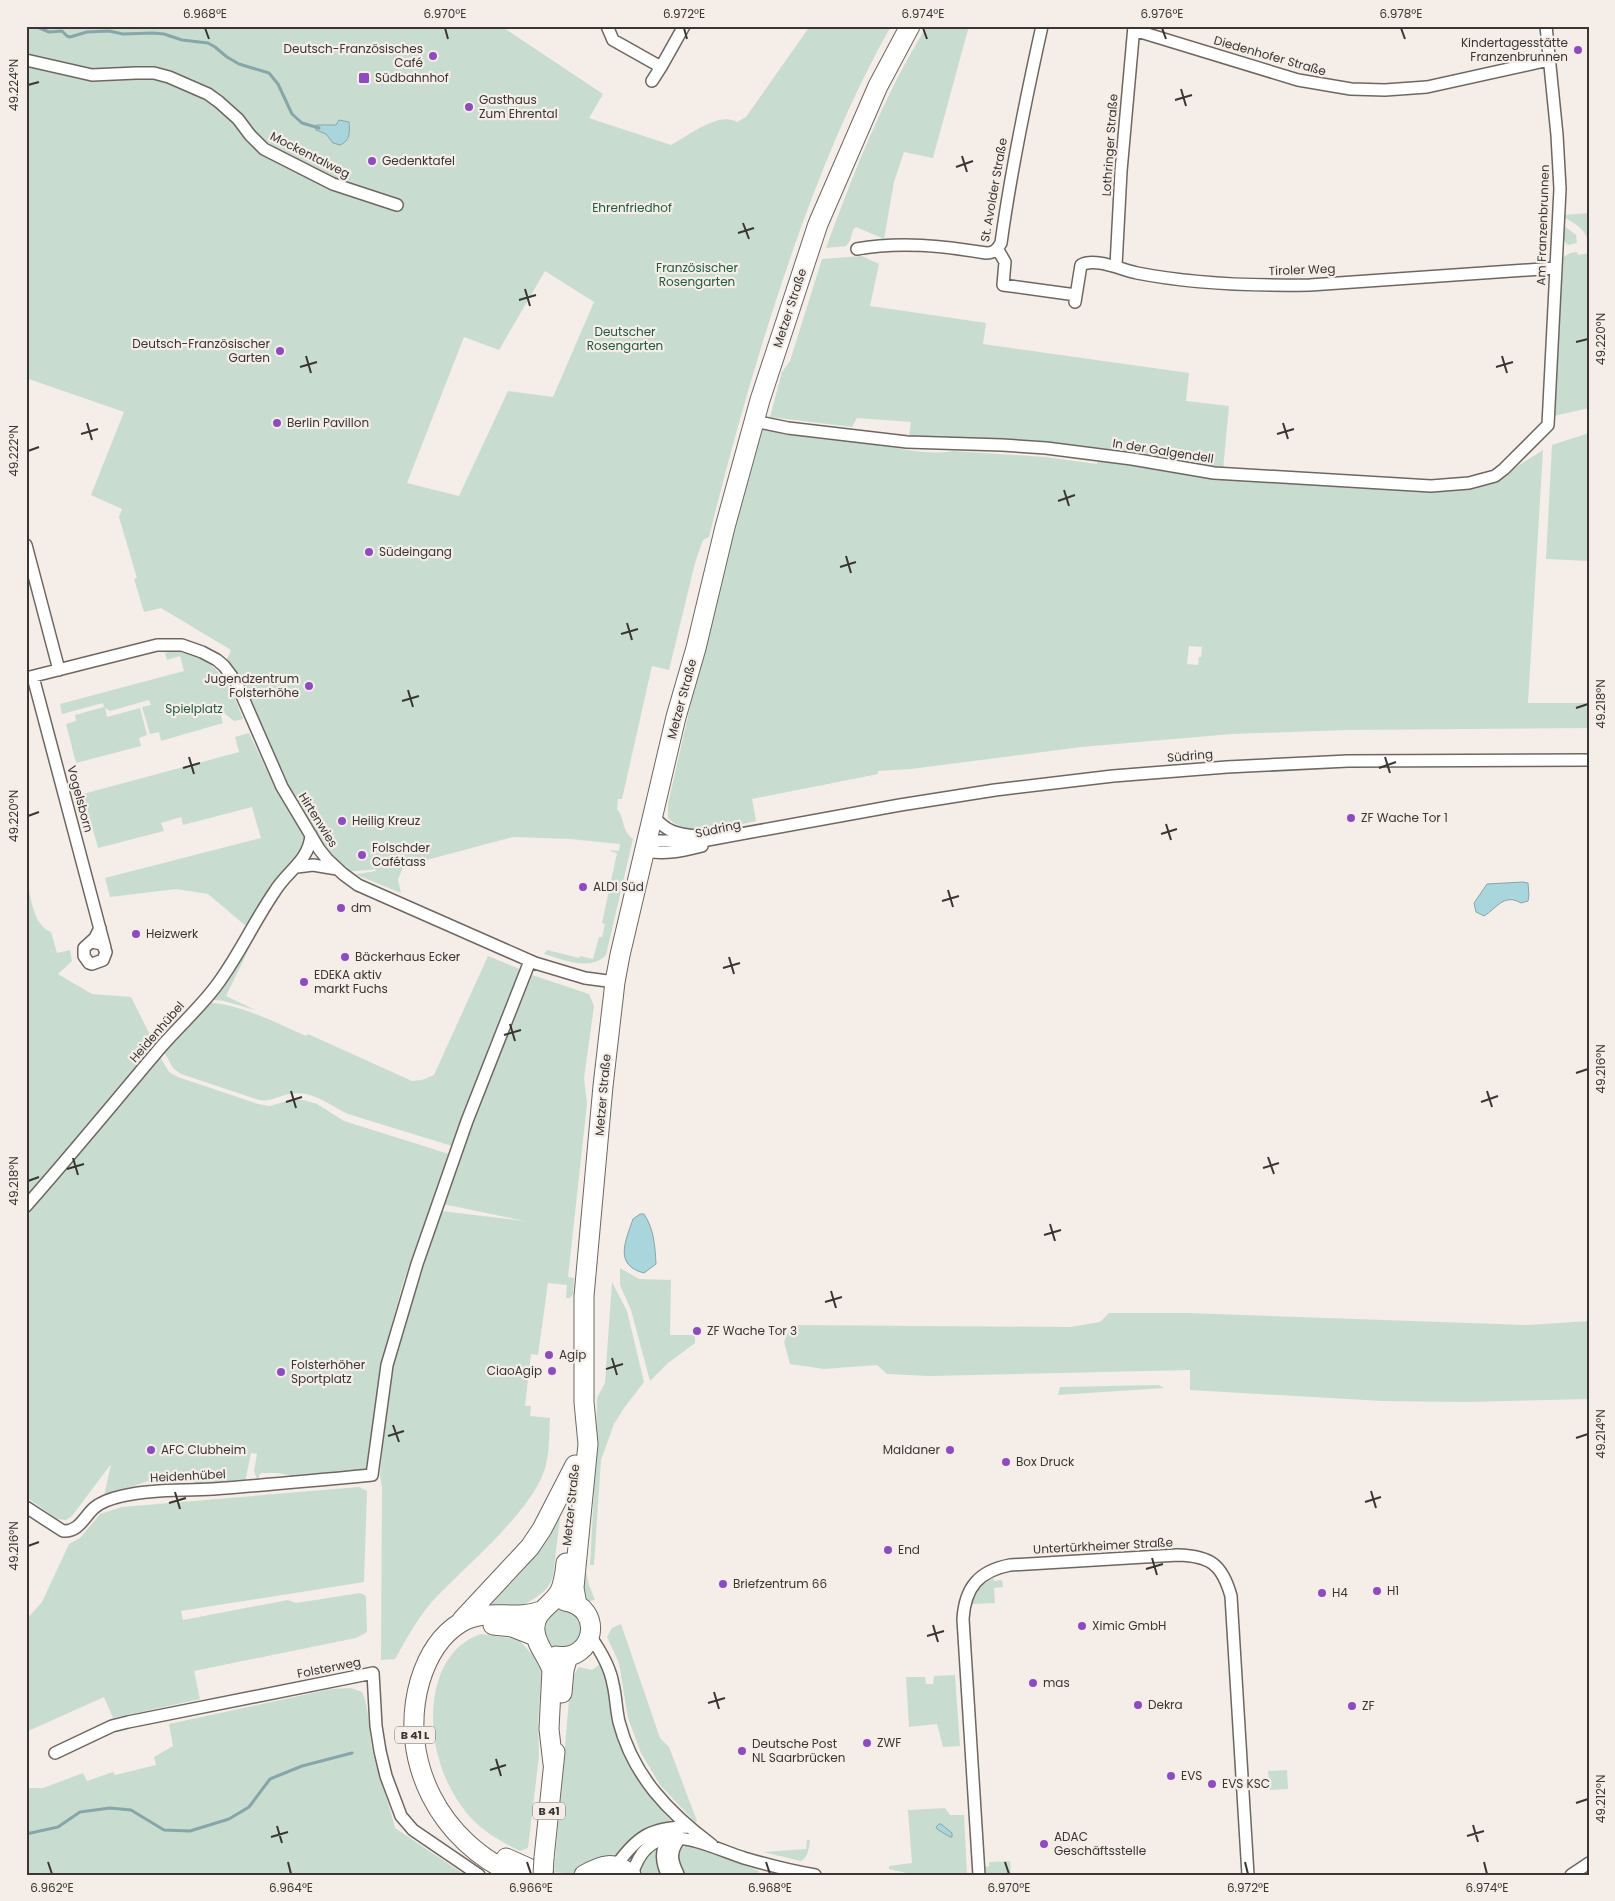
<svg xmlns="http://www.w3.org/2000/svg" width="1615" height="1901" viewBox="0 0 1615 1901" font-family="Poppins,sans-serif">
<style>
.green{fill:#c8ddd0;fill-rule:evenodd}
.water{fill:#a8d6dc;stroke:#87a6a9}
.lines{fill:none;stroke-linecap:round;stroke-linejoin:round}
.stream{stroke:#87a6a9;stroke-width:3}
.street-casing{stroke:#6e6761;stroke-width:14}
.primary-casing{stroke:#6e6761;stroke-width:21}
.highway-casing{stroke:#6e6761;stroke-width:24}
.street{stroke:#fff;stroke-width:11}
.primary{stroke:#fff;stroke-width:19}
.highway{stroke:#fff;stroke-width:21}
.primary-bridge-casing{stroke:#6e6761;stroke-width:21;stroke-linecap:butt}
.primary-bridge{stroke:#fff;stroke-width:19}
.ticks{fill:none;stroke:#393633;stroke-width:2}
.poi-dot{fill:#8d4bc0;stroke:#f5ede7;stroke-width:2}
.labels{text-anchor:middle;stroke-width:4.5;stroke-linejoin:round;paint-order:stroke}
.shield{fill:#f5ede7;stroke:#716d69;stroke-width:1}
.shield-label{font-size:11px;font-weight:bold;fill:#393633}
.poi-label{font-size:12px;fill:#393633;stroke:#f5ede7;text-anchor:start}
.street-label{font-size:12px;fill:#393633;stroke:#f5ede7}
.park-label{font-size:12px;fill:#205a3d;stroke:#f5ede7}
.neatline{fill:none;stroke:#393633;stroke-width:2}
.ticks-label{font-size:12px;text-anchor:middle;fill:#393633}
</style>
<rect width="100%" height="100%" fill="#f5ede7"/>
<path class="green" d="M26,26h479l-1,2 99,66 -14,24 82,27c17,-9 48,-34 66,-23l9,-5 64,-91h81c-52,92 -89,193 -121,293 -23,72 -43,145 -61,218l-6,3 -8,23 -26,107 -17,-4 -30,133h-4l-1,10c8,9 4,21 16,30l-27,116c-16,17 -44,4 -62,-1l3,-4 32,8 1,-2 13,3 6,-22h3l3,-13 -3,-1 15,-70 -7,-2 1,-1 8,1 1,-7 -50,-5 -57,-2 -109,29 -6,13 3,14 -44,-18v-1l19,-3 -1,-2c-11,3 -22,0 -32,5l-24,-25 -95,-183 7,-16 -70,-42 -17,4 -10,-33 3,-1 -18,-61 3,-8 -31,-14 33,-83 -98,-34zM545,271l49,31 -41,95 -45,-6 -49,105 -52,-13 57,-146 35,13z
M927,26h42l-36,132 -29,-6 -10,30 -10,57 -28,-12 -3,3 -3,11 -4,5 -20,2c28,-76 58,-153 101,-222z
M1589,213v29h-1c-3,-14 -13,-18 -24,-25v-2z
M1563,225l13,10 1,8 -9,2c-7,-6 -5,-12 -5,-20z
M1577,252l1,3 11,-2v155l-35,8 8,-158 8,-5z
M862,256l17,8 -9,42 116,17 -3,21 206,29 -3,28 43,5 -6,64 -221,-28 -93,-6 2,-14 -54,-4 -5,9 -82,-10 12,-45 8,-11 32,-102z
M760,429c37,8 75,10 114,15 25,4 54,12 79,7l92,6 52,7 1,-4 116,17 278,5 51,-32 -15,253h61v25l-243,2 -114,4 -151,13 -170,22 -33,2v3l-126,25 4,22c-24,5 -68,18 -88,-3v-14l35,-154zM1189,646l13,1 -1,10h-2l-1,8 -11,-1z
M1589,433v128l-43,-2 6,-114z
M174,651c42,5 56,32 69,68l-9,2 -15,-12 4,14 -62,18 -2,-9 -9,2 -8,-27 9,-2 -2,-5 -39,11 -5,-3 2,9 33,-9 7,27 -8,3 2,8 -65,17 -10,-39 10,-3 -1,-6 29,-8 -1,-4 -41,11 -2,-10 124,-33 -4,-15 -13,4 -2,-7z
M249,733l22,46 36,61 -12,21 -13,11 -13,16 -23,38 -38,-32 -32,-5 -66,8 -5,-19 156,-40 -9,-31 -69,18 -2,-8 -20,6 3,8 -66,17 -15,-54 156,-42 -4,-15z
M26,877c5,17 6,48 25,55l6,21 13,-3 2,11 -14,13 34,20 39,3 25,50 -130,152z
M274,902l-10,16 -38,78 29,14 -31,-9 -17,-2z
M488,956l34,14 -70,176 -104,-32c-20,-9 -35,-24 -58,-20 -12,2 -19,8 -31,6l-78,-26 -8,-6 -10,-18 41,-48c37,2 70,20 102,34l2,-2 104,47 10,-1 12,-5z
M532,975l57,19 5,12 -10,72 3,26 -19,173 6,1 -1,16 -3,4h-4l1,-13 -19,-2 -10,72 -7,-1 -6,52h6l-1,10 20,2c-1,15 0,31 -4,46 -9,45 -85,105 -116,140 -14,17 -24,36 -35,55l-14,1 1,-172 -2,-13 9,-91 6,-26 46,-147 84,10 -82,-17 42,-113z
M159,1055l10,17 9,5 80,27 12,2 20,-6h14l13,4 27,17 105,33 -46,129 -22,81 -15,106 -69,7 -19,-4h-16l-3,2v4h-2l-3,-8 3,-17 -6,-1 -6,29 -51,2v-7l-43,3 -47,16 7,-32 -39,52 -6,4 -9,-1 -31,-22v-287z
M620,1268l19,11 32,1 -1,55h25v8l-27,20 -18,18 -19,-71 -11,-25z
M612,1282l15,29 17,71 -20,26 -10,16 -13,36 -7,105h-4l4,-74h-3l5,-49 1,-44 8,-15 1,-14h5v-2h-5z
M1109,1313h78l340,12 62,-4v78l-124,3 -83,-1 -192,-11v-20l-261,6 -42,-2 -10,-9 -53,4 -34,-5 -6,-22 7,-17 279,2 30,-5z
M1159,1385l5,3 -106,7 2,-8z
M359,1487l8,4 -3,91 -183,29 2,9 105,-20 8,3 64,-10 5,2 1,3 1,34 -11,6 -162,33 6,28 -87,19 -9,-21 -78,35v-112l16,-18 27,-58 11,-6 20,-24 22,-7z
M562,1501l-9,75c-3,10 -6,13 -14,19 -20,16 -33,12 -57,12z
M580,1567l5,1 4,17 6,15 -5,1 -6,-2z
M993,1575l1,6 8,-1 1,7 -9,1 1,15 -24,1 8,-18z
M543 1629a20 20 0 1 1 40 0a20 20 0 1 1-40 0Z
M621,1624l39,114 9,9 28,74 -2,1 -35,-37 -19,-32 -13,-35 -9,-55 -12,-26 5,-9z
M481,1634l37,5 20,22 4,9 -4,51 1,35 -11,92 -8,3c-21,-10 -41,-22 -55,-40 -12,-16 -21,-33 -26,-52 -13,-43 -7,-109 42,-125z
M602,1663c6,18 5,34 10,52 10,42 31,78 62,109l-53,29 -48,21 -19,-2 16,-184h3l1,-14 5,-7 13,3z
M955,1675l5,71 -17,1 -6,-23 -28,3 -3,-50h19l1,7h7l1,-8z
M351,1688l11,4c7,14 7,40 10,57 6,27 17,53 23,79l70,47h-439v-87h17l40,-15 4,8 26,-9 2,3 41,-10 -2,-8 19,-11 -4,-22 162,-35z
M1287,1770l1,19 -18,1 -2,-19z
M945,1808l5,7h14l3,60h-52l-26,-6v-3l23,-3 -4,-53z
M807,1840h3c-1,8 -2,18 -9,21l-38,-9 43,-3z
M662,1843l6,32h-27c-1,-18 8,-22 21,-32z
M688,1846l16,4 55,21 -2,4h-77l-4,-24 5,-4z
M1010,1861l1,14h-25l-1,-8 4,-1v-4z"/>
<path class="water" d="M339,120l10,2c1,10 1,19 -9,23l-7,-2 -7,-9 -10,-4v-5h20z
M1523,882l5,1 1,12 -1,6 -7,2c-17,-10 -24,5 -37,13l-8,-4 -2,-9 13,-19z
M640,1214h4c10,15 11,32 12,50l-12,9c-31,-8 -18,-33 -11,-54z
M939,1824h2l11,9v4h-2l-13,-8 -1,-2z"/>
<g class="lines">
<path class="stream" d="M35,26l14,6 13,-1 5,5 3,1 17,-5 22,-1 14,3 30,-1 11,1 18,6 26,3 7,4 12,10 12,7 30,9 9,11 14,30 10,9 17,5
M26,1834l32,-7 22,-15 30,-4 21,2 33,20 26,1 39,-12 20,-12 21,-28 32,-13 50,-13"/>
<g class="street-casing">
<path id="street" d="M607,26l6,14 48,27 23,-41
M1134,30l164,50 53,9 34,1 42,-3 122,-27
M26,60l66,15 44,-2h18l15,4 39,17 11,8 19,17 12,16 14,14 69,35 64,21
M652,81l9,-14
M857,249c43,-8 86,-3 129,4 8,0 11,-3 15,-10 10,-73 25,-145 41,-217
M998,250l7,12 -2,23 73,10
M1116,266l5,-95 13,-145
M1075,302l6,-37c14,-8 41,5 56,8 56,11 116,13 173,12l246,-17
M754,421l34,7 119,14 95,3 44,3 86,11 82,14 217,13 38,-3 26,-7 9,-7 44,-44 12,-236 -3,-54 -11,-109
M26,545l33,125
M33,677l72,271
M26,678l131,-33h25l20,7 15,8 7,6 12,16 46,105 37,62 8,10 16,15 15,11 177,78 50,15 30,4
M653,816c14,16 23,18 44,20
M647,844l12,-3h43l198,-36 95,-15 118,-14 114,-9 121,-6 241,-1
M645,851c20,4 37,0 57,-5
M297,867l16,-2 24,4
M92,942l10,2 4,8 -3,8 -11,4 -3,-1 -5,-7v-8l11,-10 5,-10
M26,1206c46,-52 90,-106 135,-159 19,-22 42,-42 58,-65 21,-29 36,-62 56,-91 12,-20 34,-30 36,-56
M26,1507l37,24c16,1 21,-14 31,-23 8,-7 19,-10 28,-12 29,-7 61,-5 91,-7 53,-4 106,-9 159,-14l15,-110 30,-101 50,-143 63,-160
M590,1636c10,14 20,30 23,48 3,12 3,25 6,38 14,54 50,91 93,123
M55,1753l57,-27 16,-4 245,-49 3,53 4,25 6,25 15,40 12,14 66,45
M616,1866c21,-30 36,-39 72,-39
M632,1875c18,-62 72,-30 112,-17 24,7 47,13 71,17
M979,1875l-16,-256c2,-32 16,-48 47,-54l168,-10c32,1 44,9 53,41l17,279
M1571,1875l18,-12"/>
</g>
<g class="primary-casing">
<path id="primary" d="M577,1605l-3,-17 1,-11 13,-133 -4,-42v-106l19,-210 12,-104 5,-27 56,-238 20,-69 29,-121 35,-127 58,-176 60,-138 32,-60
M462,1620l68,-73 12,-18 33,-64
M493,1625l19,2 23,9
M556,1656c39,7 49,-49 9,-55
M562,1693l2,-23 4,-14
M553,1764l-4,-35 3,-59c-4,-13 -16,-25 -17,-39 -2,-19 15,-24 24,-38 5,-9 6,-20 7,-30
M506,1858l38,17
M544,1858l11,-106
M516,1875c-75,-32 -119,-114 -96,-194 7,-23 19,-45 40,-58 26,-16 54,-2 81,-12
M584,1875c17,-10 31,-15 47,0"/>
</g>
<g class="highway-casing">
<path id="highway" d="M673,1875c-7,-14 -8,-24 1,-37"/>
</g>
<use href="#street" class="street"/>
<use href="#primary" class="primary"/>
<use href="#highway" class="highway"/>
<g class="primary-bridge-casing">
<path id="primary-bridge" d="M543,1875l1,-17"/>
</g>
<use href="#primary-bridge" class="primary-bridge"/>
</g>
<path class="ticks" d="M205,28l4,11M445,28l3,11M684,28l3,11M923,28l4,11M1162,28l4,11M1401,28l4,11M28,85l11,-3M1181,89l5,17M1175,100l17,-5M962,156l5,16M956,167l17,-6M743,223l6,16M738,233l16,-5M525,289l5,17M519,300l17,-5M1576,342l12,-3M306,356l5,17M1502,356l5,17M300,367l17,-5M1496,367l17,-5M87,423l5,17M1283,423l5,16M81,434l17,-5M1277,434l17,-5M28,451l11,-4M1064,490l5,16M1058,501l17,-6M846,556l5,17M840,567l16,-5M627,623l5,17M621,634l17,-5M408,690l5,17M402,701l17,-5M1576,708l12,-4M189,757l5,17M1385,757l5,16M183,768l17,-5M1379,768l17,-6M28,816l11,-4M1166,824l5,16M1161,834l16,-5M948,890l5,17M942,901l17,-5M729,957l5,17M723,968l17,-5M510,1024l5,17M504,1035l17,-5M1576,1073l12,-4M291,1091l5,17M1487,1091l5,16M286,1102l16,-5M1481,1102l17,-6M1268,1157l6,17M73,1158l5,17M1263,1168l16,-5M67,1169l17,-5M28,1181l11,-4M1050,1224l5,17M1044,1235l17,-5M831,1291l5,17M825,1302l17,-5M612,1358l5,17M606,1369l17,-5M393,1425l6,17M388,1436l16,-5M1576,1438l12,-4M1371,1491l5,17M175,1492l5,17M1365,1502l16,-5M169,1503l17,-5M28,1546l11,-4M1152,1558l5,17M1146,1569l17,-5M933,1625l5,17M927,1636l17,-5M714,1692l5,17M708,1703l17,-5M496,1759l5,17M490,1770l16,-5M1576,1803l12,-4M1473,1825l5,17M277,1826l5,17M1467,1836l17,-5M271,1837l17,-5M48,1862l4,12M288,1862l3,12M527,1862l4,12M766,1862l4,12M1005,1862l4,12M1245,1862l3,12M1484,1862l3,12"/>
<g class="poi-dot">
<circle cx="1578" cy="50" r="5"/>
<circle cx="433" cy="56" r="5"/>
<rect x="358" y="72" width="12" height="12" rx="2.5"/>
<circle cx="469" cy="107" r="5"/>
<circle cx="372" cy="161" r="5"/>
<circle cx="280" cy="351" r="5"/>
<circle cx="277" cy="423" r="5"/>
<circle cx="369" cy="552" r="5"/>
<circle cx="309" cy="686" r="5"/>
<circle cx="1351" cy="818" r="5"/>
<circle cx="342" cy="821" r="5"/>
<circle cx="362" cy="855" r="5"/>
<circle cx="583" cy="887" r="5"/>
<circle cx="341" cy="908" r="5"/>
<circle cx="136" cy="934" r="5"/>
<circle cx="345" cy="957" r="5"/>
<circle cx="304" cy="982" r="5"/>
<circle cx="697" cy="1331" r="5"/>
<circle cx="549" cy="1355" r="5"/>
<circle cx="552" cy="1371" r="5"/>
<circle cx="281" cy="1372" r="5"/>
<circle cx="151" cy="1450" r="5"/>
<circle cx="950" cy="1450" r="5"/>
<circle cx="1006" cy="1462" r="5"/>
<circle cx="888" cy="1550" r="5"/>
<circle cx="723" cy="1584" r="5"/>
<circle cx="1377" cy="1591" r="5"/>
<circle cx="1322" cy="1593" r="5"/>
<circle cx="1082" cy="1626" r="5"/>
<circle cx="1033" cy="1683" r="5"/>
<circle cx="1138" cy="1705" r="5"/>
<circle cx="1352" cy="1706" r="5"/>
<circle cx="867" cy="1743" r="5"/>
<circle cx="742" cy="1751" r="5"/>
<circle cx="1171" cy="1776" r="5"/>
<circle cx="1212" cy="1784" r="5"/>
<circle cx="1044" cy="1844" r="5"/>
</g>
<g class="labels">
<g class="shield">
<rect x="395" y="1726.5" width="40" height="17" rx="4"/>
<rect x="533" y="1802.5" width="32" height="17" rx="4"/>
</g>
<g class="shield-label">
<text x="415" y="1739">B 41 L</text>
<text x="549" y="1815">B 41</text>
</g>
<g class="poi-label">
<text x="1568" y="47" text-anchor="end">Kindertagesstätte<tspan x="1568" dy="14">Franzenbrunnen</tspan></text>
<text x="423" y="53" text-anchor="end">Deutsch-Französisches<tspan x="423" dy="14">Café</tspan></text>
<text x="375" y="82">Südbahnhof</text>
<text x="479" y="104">Gasthaus<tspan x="479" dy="14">Zum Ehrental</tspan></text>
<text x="382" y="165">Gedenktafel</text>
<text x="270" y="348" text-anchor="end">Deutsch-Französischer<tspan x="270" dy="14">Garten</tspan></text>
<text x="287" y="427">Berlin Pavillon</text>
<text x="379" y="556">Südeingang</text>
<text x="299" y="683" text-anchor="end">Jugendzentrum<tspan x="299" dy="14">Folsterhöhe</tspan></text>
<text x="1361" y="822">ZF Wache Tor 1</text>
<text x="352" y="825">Heilig Kreuz</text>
<text x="372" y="852">Folschder<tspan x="372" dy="14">Cafétass</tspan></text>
<text x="593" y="891">ALDI Süd</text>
<text x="351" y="912">dm</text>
<text x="146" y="938">Heizwerk</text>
<text x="355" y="961">Bäckerhaus Ecker</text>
<text x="314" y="979">EDEKA aktiv<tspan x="314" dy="14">markt Fuchs</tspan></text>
<text x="707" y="1335">ZF Wache Tor 3</text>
<text x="559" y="1359">Agip</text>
<text x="291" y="1369">Folsterhöher<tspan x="291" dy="14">Sportplatz</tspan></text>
<text x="542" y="1375" text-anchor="end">CiaoAgip</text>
<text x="161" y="1454">AFC Clubheim</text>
<text x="940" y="1454" text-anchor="end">Maldaner</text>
<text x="1016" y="1466">Box Druck</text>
<text x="898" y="1554">End</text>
<text x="733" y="1588">Briefzentrum 66</text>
<text x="1387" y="1595">H1</text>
<text x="1332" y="1597">H4</text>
<text x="1092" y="1630">Ximic GmbH</text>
<text x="1043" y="1687">mas</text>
<text x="1148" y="1709">Dekra</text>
<text x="1362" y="1710">ZF</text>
<text x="877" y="1747">ZWF</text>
<text x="752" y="1748">Deutsche Post<tspan x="752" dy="14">NL Saarbrücken</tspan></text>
<text x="1181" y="1780">EVS</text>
<text x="1222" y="1788">EVS KSC</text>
<text x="1054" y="1841">ADAC<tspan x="1054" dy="14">Geschäftsstelle</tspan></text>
</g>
<g class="street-label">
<text transform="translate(1270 56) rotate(16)" y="4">Diedenhofer Straße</text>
<text transform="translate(1110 145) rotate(-86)" y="4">Lothringer Straße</text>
<text transform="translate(310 155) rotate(27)" y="4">Mockentalweg</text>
<text transform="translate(994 190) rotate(-80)" y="4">St. Avolder Straße</text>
<text transform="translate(1543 225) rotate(-88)" y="4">Am Franzenbrunnen</text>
<text transform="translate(1302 270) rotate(-2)" y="4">Tiroler Weg</text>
<text transform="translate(790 308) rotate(-72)" y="4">Metzer Straße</text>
<text transform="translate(1163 451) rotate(9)" y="4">In der Galgendell</text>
<text transform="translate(682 699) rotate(-75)" y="4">Metzer Straße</text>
<text transform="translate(1190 756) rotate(-5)" y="4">Südring</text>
<text transform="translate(80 799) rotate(75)" y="4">Vogelsborn</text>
<text transform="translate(318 820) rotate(58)" y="4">Hirtenwies</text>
<text transform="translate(718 829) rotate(-12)" y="4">Südring</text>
<text transform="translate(157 1032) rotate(-49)" y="4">Heidenhübel</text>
<text transform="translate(603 1095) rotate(-85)" y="4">Metzer Straße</text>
<text transform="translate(188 1476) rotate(-3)" y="4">Heidenhübel</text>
<text transform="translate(571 1505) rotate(-84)" y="4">Metzer Straße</text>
<text transform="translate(1103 1546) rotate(-3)" y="4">Untertürkheimer Straße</text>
<text transform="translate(329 1668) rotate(-11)" y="4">Folsterweg</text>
</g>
<g class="park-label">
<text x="632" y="212">Ehrenfriedhof</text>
<text x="697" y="272">Französischer<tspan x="697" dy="14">Rosengarten</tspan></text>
<text x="625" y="336">Deutscher<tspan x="625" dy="14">Rosengarten</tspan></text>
<text x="194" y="713">Spielplatz</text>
</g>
</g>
<rect width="1615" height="1901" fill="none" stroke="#f5ede7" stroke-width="55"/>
<rect x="28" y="28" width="1560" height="1846" class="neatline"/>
<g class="ticks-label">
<text x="205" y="18">6.968°E</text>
<text x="445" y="18">6.970°E</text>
<text x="684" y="18">6.972°E</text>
<text x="923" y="18">6.974°E</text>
<text x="1162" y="18">6.976°E</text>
<text x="1401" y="18">6.978°E</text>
<text transform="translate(14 85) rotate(-90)" y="4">49.224°N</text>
<text transform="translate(1601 339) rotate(-90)" y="4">49.220°N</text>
<text transform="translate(14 451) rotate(-90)" y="4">49.222°N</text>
<text transform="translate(1601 704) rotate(-90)" y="4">49.218°N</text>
<text transform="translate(14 816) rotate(-90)" y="4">49.220°N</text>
<text transform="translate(1601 1069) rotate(-90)" y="4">49.216°N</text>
<text transform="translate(14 1181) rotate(-90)" y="4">49.218°N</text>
<text transform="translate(1601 1434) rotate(-90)" y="4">49.214°N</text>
<text transform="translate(14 1546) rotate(-90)" y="4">49.216°N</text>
<text transform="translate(1601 1799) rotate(-90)" y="4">49.212°N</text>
<text x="52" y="1892">6.962°E</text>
<text x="291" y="1892">6.964°E</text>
<text x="531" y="1892">6.966°E</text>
<text x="770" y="1892">6.968°E</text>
<text x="1009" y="1892">6.970°E</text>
<text x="1248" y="1892">6.972°E</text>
<text x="1487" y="1892">6.974°E</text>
</g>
</svg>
